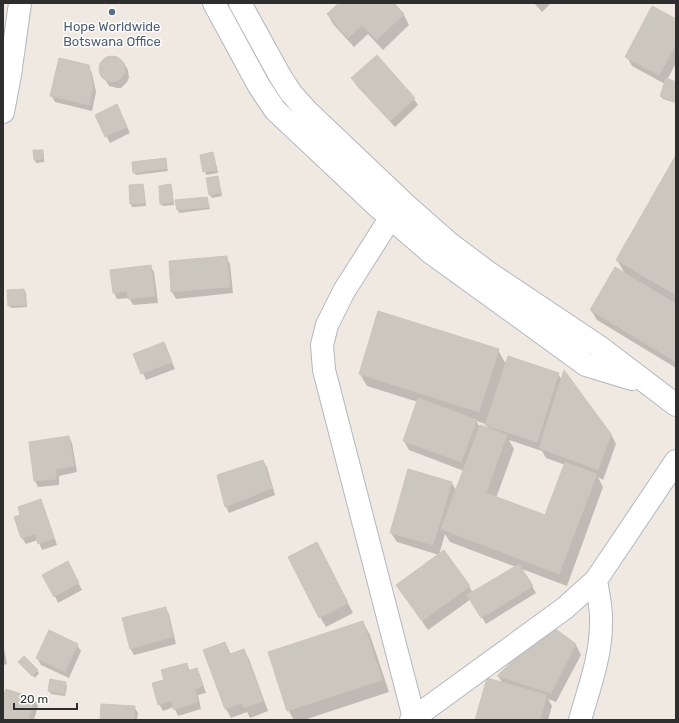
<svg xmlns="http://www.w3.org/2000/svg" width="679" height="723" viewBox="0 0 679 723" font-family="Rubik,sans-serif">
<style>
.shadow{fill:#0003;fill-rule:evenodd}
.building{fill:#cbc7bf;stroke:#cbc5ba}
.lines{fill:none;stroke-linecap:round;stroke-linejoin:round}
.minor-casing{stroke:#b4b7c1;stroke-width:24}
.minor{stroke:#fff;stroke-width:22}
.service-dot{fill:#5c6f8a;stroke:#fff;stroke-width:1.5}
.labels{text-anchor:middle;stroke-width:3;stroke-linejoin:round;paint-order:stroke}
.service-label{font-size:13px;fill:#4e5e75;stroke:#fff}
</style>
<rect width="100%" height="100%" fill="#efe9e1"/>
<path class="shadow" d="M340,3h52l12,12 5,10 -26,25 -15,-16 -14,13 -21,-23 -5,-9z
M534,3h17l-9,9z
M676,20v43l-9,17 9,3v20l-13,-4 -2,-3 4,-12 -33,-18 -5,-9z
M110,57l8,1 6,5 4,7 1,8 -2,4 -6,6h-4l-8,-2 -8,-14 -1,-3 3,-8z
M377,57l37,42 4,6 -23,22 -39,-42 -3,-7z
M88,66l4,7 4,19 -4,19 -37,-9 -4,-7z
M120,112l10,21 -20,10 -14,-28z
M42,151l2,3v8l-8,1 -1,-3z
M213,153l5,20 -12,2 -5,-20z
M676,157v211l-79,-48 -6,-10 34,-36 -8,-14z
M165,159l3,12 -32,4 -2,-3z
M218,177l4,19 -10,2 -2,-3z
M143,185l1,3 2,18 -14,1 -1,-3 -1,-18z
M171,186l1,2 2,17 -11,1 -2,-2z
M207,198l3,11 -31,4 -1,-3 -1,-9z
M226,257l4,7 3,29 -57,6 -4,-7 -2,-30z
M150,266l4,6 4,31 -25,2 -4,-7 -12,1 -3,-6z
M24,290l2,3 1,14 -16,1 -2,-3z
M164,343l11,26 -29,11 -11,-25z
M498,350l8,14 52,10 4,6 49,54 5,10 -13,36 -5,-3 5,10 -36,99 -45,-17 14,24 -50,31 -15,-25 -43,31 -31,-45 72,1 4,7 43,-26 -66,-25 -5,-8 -6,21 -42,-13 -6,-9 60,-51 6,9 7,-20 -55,-21 -5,-9 14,-39 -51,-16 -7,-12zM476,421l10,3 3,5 -9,-2zM509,440l33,11 4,7 19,7 -19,51 -50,-18 18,-49z
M69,437l3,6 5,29 -18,4v9l-21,2 -3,-6z
M263,461l4,6 8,28 -46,18 -3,-6 -8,-31z
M40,501l4,6 13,38 -15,5 -4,-10 -12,4 -4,-6 -7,-20 7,-2z
M322,553l31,60 -27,14 -6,-10z
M67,562l15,28 -24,13 -3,-7z
M165,608l4,6 7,30 -42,11 -4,-7z
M363,622l7,13 19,57 -85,28h-10l-6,-10z
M3,643l4,21 -4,1z
M225,643l6,12 13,-5 5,9 19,52 -18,7 -3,-6 -16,6 -5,-9z
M77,645l4,6 -12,27 -28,-13 -4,-7z
M576,645l5,10 -25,47 -8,-3 4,7 -4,14h-72l27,-36 -5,-8z
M24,657l15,16 -4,5 -16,-16z
M187,664l3,7 7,-2 3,6 6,18 -8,2 3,14 -23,7 -4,-9 -11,4 -4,-7 6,-24z
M65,683l2,3 -2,10 -14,-2 -2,-3z
M34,699l4,7 -4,14h-31v-19z
M134,707l4,6 -1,7h-36z"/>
<path class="building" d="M339,3h55l10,11 -27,26 -15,-15 -14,13 -21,-24z
M652,6l24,13v25l-17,31 -34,-18z
M377,55l38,43 -25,23 -39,-43z
M99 69a13 13 0 1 1 26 0a13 13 0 1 1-26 0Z
M59,58l30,7 4,20 -4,20 -39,-9z
M666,78l10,4v20l-16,-6z
M117,104l10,23 -22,10 -10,-22z
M33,150h10v9l-9,1z
M213,152l4,18 -14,2 -3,-17z
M676,155v140l-60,-35z
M166,158l1,10 -34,5 -1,-11z
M218,176l3,17 -12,2 -3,-17z
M143,184l2,19 -15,1 -1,-19z
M171,184l2,18 -13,2 -1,-18z
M207,197l2,10 -32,3 -2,-10z
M227,256l3,31 -59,5 -2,-31z
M151,265l4,31 -27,3 -1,-8 -14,2 -3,-23z
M615,267l61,37v58l-86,-52z
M24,289l2,16 -18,1 -1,-16z
M378,311l121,38 -20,63 -120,-38z
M164,342l8,20 -31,12 -8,-20z
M508,356l51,17 -22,69 -52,-17z
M564,370l47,64 -13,36 -59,-22z
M418,398l59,22 -16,42 -58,-21z
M480,425l27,10 -21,58 59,22 20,-53 32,12 -38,100 -118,-45z
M69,436l5,30 -18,3v10l-22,2 -5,-39z
M263,460l9,28 -47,19 -8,-32z
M408,469l44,13 -19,63 -43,-12z
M41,499l13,39 -16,6 -3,-10 -14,4 -7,-21 6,-2 -2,-8z
M317,542l31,61 -29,15 -31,-61z
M444,550l26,36 -48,35 -26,-36z
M68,561l11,22 -25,14 -12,-22z
M519,564l14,22 -52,32 -14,-23z
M166,607l7,30 -43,12 -8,-31z
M363,621l19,59 -95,31 -19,-59z
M550,625l26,19 -25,49 -54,-17z
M49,630l29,14 -13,28 -29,-14z
M225,642l5,12 14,-5 19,52 -19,7 -2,-5 -17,6 -22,-59z
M24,656l14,14 -6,6 -14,-14z
M187,663l1,8 9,-3 6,18 -8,3 3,13 -24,8 -3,-9 -13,4 -6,-22 12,-3 -3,-10z
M487,678l60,17 -7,25h-65z
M50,679l16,3 -2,12 -16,-3z
M6,689l29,9 -7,22h-17l-8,-2v-21z
M101,704l34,2 -1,14h-34z"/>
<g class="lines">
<g class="minor-casing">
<path id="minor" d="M214,3l45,83 16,24 102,96 53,46 156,113 46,14
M240,3l40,73 11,17 17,19 99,94 42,37 40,30 112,75 75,57
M3,112l7,-37 10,-72
M402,209l-11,8 -47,74 -17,34 -5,20 2,25 90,348
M411,720l154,-112 31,-28 80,-119
M580,720c9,-32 21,-63 21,-97 1,-14 -3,-29 -5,-43"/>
</g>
<use href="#minor" class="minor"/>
</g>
<circle class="service-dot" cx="112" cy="12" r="4"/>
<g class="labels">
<g class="service-label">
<text x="112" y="31">Hope Worldwide<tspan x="112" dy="15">Botswana Office</tspan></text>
</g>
</g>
<rect width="679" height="723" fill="none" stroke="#2e2e2e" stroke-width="8"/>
<path d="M14 703v6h63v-6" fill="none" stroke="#2e2e2e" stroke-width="2"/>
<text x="20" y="703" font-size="12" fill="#2e2e2e" stroke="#ffffff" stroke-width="3" paint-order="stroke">20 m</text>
</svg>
